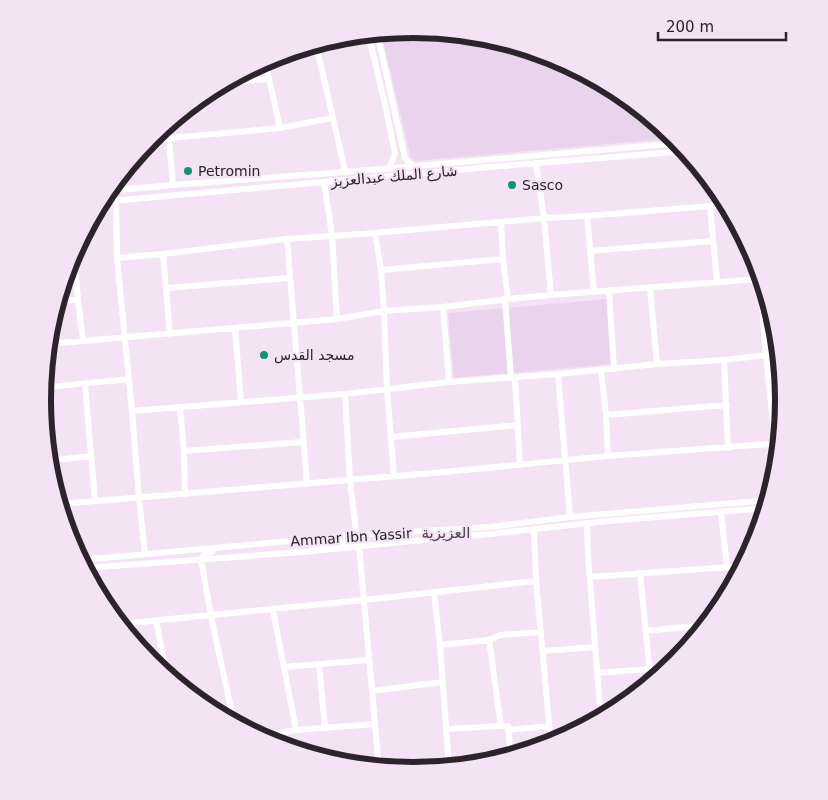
<svg xmlns="http://www.w3.org/2000/svg" width="828" height="800" viewBox="0 0 828 800" font-family="'DejaVu Sans','Noto Sans Arabic',sans-serif">
<style>
.built{fill:#ead3ec}
.lines{fill:none;stroke-linecap:round;stroke-linejoin:round}
.minor{stroke:#fff;stroke-width:6}
.poi-dot{fill:#11927b;stroke:#f4e2f5;stroke-width:2}
.labels{text-anchor:middle;stroke-width:4.5;stroke-linejoin:round;paint-order:stroke}
.poi-label{font-size:14px;fill:#2b242b;stroke:#f4e2f5;text-anchor:start}
.street-label{font-size:14px;fill:#2b242b;stroke:#f4e2f5}
.neighbourhood-label{font-size:15px;fill:#4e3f4f;stroke:#f4e2f5}
.rim{fill:none;stroke:#2b242b;stroke-width:6}
</style>
<rect width="100%" height="100%" fill="#f4e2f5"/>
<path class="built" d="M414,29l73,7 69,21 64,34 57,47 -263,23 -3,-3 -30,-126z
M607,299l5,65 -158,14 -6,-65z"/>
<g class="lines">
<path class="minor" d="M377,32l28,126 4,5 4,2
M368,33l16,67 11,54 -6,14
M316,44l29,127
M265,61l15,67
M225,82l44,-3
M169,138l4,47
M149,140l131,-12 52,-10
M536,163l8,55 7,77
M324,182l8,53 5,84
M107,191l66,-6 197,-15 311,-27
M116,200l1,58 15,153 7,87 6,56
M101,202l389,-35 198,-16
M710,206l7,76
M587,216l7,76
M501,223l2,36 5,40
M375,233l6,37 3,41 3,79 7,86
M287,239l20,244
M590,251l123,-10
M74,252l4,48 5,41
M163,254l7,80
M117,258l46,-4 124,-15 88,-6 169,-15 43,-2 123,-10 18,-3
M759,266l7,89 12,118
M381,270l122,-11
M166,288l124,-10
M650,288l7,76
M609,291l5,78
M505,299l6,79
M58,301l20,-1
M443,307l6,75
M764,322l12,-1
M235,328l6,74
M48,344l289,-25 47,-8 59,-4 65,-8 43,-4 209,-16
M724,360l4,88
M46,363l3,24 8,110
M601,371l5,44 2,41
M558,374l12,143
M515,377l5,88
M85,384l10,117
M49,387l80,-8
M180,407l4,44 1,43
M132,411l213,-17 104,-12 109,-8 99,-10 67,-4 42,-5
M606,415l121,-10
M391,437l127,-12
M184,451l119,-9
M55,460l36,-4
M60,504l385,-32 163,-16 173,-13
M721,513l6,54
M587,523l1,34 13,162
M534,529l2,52 15,163
M359,546l20,222
M313,548l16,-4 28,-4 -7,-60 -5,-86
M212,552l-7,1 -4,6 10,57 23,107
M81,560l276,-25 132,-8 81,-10 200,-17
M85,568l218,-16 149,-15 29,-2 127,-14 159,-13
M640,573l11,111
M590,577l154,-11
M434,593l6,52 9,123
M273,610l23,120
M156,621l11,55
M120,624l244,-24 172,-19
M697,626l1,10
M646,631l61,-6
M489,640l11,-5 41,-3
M440,645l49,-5 12,86 -55,3
M543,651l52,-4
M319,664l6,64
M284,667l85,-7
M598,673l51,-4
M372,691l70,-9
M501,726h7l3,31
M508,730l41,-4
M259,736l37,-6 79,-6"/>
</g>
<g class="poi-dot">
<circle cx="188" cy="171" r="5"/>
<circle cx="512" cy="185" r="5"/>
<circle cx="264" cy="355" r="5"/>
</g>
<g class="labels">
<g class="poi-label">
<text x="198" y="176">Petromin</text>
<text x="522" y="190">Sasco</text>
<text x="274" y="360">مسجد القدس</text>
</g>
<g class="street-label">
<text transform="translate(394 176) rotate(-5)" y="5">شارع الملك عبدالعزيز</text>
<text transform="translate(351 537) rotate(-4)" y="5">Ammar Ibn Yassir</text>
</g>
<g class="neighbourhood-label">
<text x="446" y="538">العزيزية</text>
</g>
</g>
<path d="M0 0H828V800H0ZM51 400a362 362 0 1 1 724 0a362 362 0 1 1-724 0Z" fill="#f4e2f5" fill-rule="evenodd"/>
<path class="rim" d="M51 400a362 362 0 1 1 724 0a362 362 0 1 1-724 0Z"/>
<path d="M658 32v8h128v-8" fill="none" stroke="#2b242b" stroke-width="2.5"/>
<text x="666" y="32" font-size="15" fill="#2b242b" stroke="#f4e2f5" stroke-width="4" paint-order="stroke">200 m</text>
</svg>
